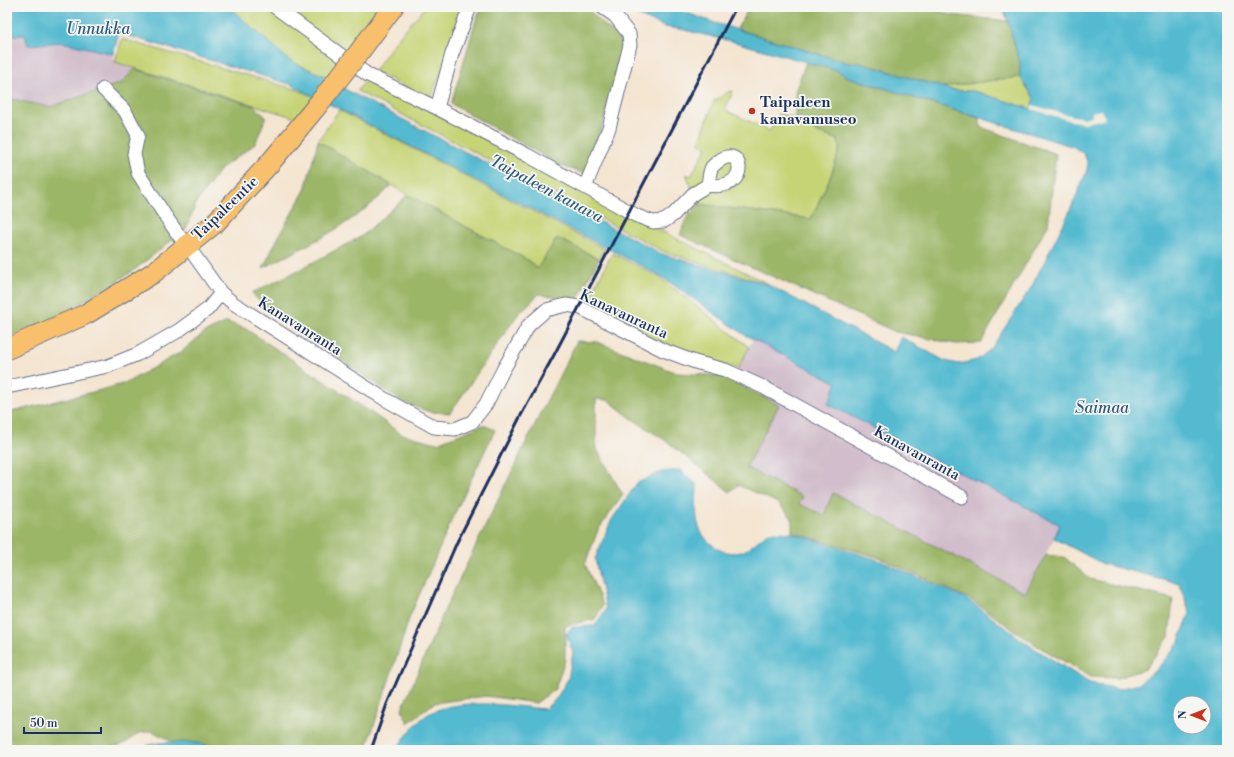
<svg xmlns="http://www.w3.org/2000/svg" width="1234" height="757" viewBox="0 0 1234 757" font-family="'Libre Bodoni',serif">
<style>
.industrial{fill:#d1bdcb}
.green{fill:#c6d476;stroke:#70826a}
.forest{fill:#9cb667;stroke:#5c7262}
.water{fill:#53bad0;stroke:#377497;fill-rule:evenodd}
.pier{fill:#f4e5d1}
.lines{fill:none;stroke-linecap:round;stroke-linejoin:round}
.minor-casing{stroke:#676f86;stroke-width:15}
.highway-casing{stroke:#676f86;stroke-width:22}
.minor{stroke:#fff;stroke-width:13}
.highway{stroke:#f8bf6c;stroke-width:20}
.rail{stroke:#1b2f5e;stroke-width:3}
.highway-bridge-casing{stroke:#676f86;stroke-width:22;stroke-linecap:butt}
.highway-bridge{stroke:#f8bf6c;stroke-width:20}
.poi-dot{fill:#c8321e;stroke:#f6f6f2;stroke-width:1.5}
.labels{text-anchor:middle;stroke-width:3.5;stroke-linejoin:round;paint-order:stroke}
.poi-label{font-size:15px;font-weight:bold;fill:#1b2f5e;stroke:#f6f6f2;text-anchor:start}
.street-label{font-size:15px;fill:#1b2f5e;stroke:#f6f6f2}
.water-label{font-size:16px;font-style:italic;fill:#2c5980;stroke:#f6f6f2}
</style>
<rect width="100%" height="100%" fill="#f6f6f2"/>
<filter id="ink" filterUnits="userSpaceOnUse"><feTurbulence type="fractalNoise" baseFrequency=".025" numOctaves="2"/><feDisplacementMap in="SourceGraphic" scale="8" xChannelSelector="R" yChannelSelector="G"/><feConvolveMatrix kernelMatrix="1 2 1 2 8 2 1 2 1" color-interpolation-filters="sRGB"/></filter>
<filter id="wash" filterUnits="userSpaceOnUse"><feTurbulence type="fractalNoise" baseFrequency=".012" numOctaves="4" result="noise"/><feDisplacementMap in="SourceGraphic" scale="16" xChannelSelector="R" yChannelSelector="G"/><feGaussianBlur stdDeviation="0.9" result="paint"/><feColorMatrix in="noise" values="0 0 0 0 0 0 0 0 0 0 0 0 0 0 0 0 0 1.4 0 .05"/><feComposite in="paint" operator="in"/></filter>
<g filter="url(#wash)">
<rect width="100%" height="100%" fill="#f4e5d1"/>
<path class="industrial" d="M7,35h18l3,10 34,-3 51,12 2,8 20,7 -14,14 -71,24 -43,-9z
M753,339l85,44 -10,21 233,121 -36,68 -192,-99 -9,21 -25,-11 3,-7 -55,-29 32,-63 -45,-28z"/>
<path class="green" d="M229,7h154l-42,54 -14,16 -37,-16z
M425,7h41l-36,93 -56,-29 27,-37z
M122,39l176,51 16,7 -18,21 -181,-56z
M1020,77l14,21 -3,11 -57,-18 -22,-1 -10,-3z
M366,80l61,29 208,109 134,66 -104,-32 -308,-161z
M733,91l-8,19 45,21 10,-18 15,6 23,14 19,6 3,9 -8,25 -21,46 -112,-15 -13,-30 5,2 16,-29 -8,-4 15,-42 14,-9z
M339,110l266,139 -6,10 -42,-21 -20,31 -6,-7 -123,-67 -90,-54z
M612,253l47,24 90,70 -11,22 -61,-18 -90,-48z"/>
<path class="forest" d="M482,7h103l25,23 12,9 -1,21 -26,93 -9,21 -24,-8 -111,-62 25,-84z
M749,7h175l28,8 56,6 12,42v14l-78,10 -82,-24h-12l-111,-34z
M806,62l32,9 10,6 131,41 2,9 75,27 -8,71 -67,118 -25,1 -60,-12 -216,-97 6,-16 13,-15 112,15 21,-46 8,-25 -3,-9 -19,-6 -23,-14v-27z
M135,69l119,37 12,11 -11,27 -33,24 -26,35 -10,26 -53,42 -76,46 -50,20v-239l43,9 71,-24z
M318,141l73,44c-6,8 -14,14 -22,21 -32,26 -69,43 -106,62l17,-34 25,-44z
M408,195l123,67 6,7 20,-31 42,21 -22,41 -38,-6 -21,20 -68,99 -20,-1 -26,-9 -141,-98 -11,-12 41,-20 69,-37z
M227,322l19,7 126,84 29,21 36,9 46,-18 12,5 -41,85 -44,101 -44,134h-102l-4,-2h-6l-11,2h-26l-13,-6 -15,-2 -14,1 -23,-12 -13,2 -15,11 -24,6h-93v-337l90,-22 29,-8 55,-31 23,-19z
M577,341l20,1 80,31 46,3 56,29 -34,65 2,-2 56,29 -4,7 25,11 9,-22 192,100 21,-38 18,2 26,22 83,20 -4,38 -24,32 -28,9 -26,-1 -55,-32 -68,-47 -91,-41 -85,-25v-14l-14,-15 -40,-18 -8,7 -61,-49 -38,-25 -23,-18 -12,-1v49l27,47 -25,35 -13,34 18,41 -8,14 -30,7v34l-10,29 -19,14 -50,-7 -52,7 -26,20 -6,-14 44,-102 87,-179z"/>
<path class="water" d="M7,7h222l61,54 37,16 23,15 312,162 107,31 125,67 7,-15 44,24 14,3 18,-4 14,-11 41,-63 36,-71 18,-42 2,-9 -4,-10 -10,-7 -226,-70 -10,-6 -103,-29 -55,-13 -15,-2 -28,-12 -8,-8h48l10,6 25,9 136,41h12l92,27 22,1 57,18 3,-11 -14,-21v-14l-12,-42 -4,-10 -4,-4h227v743h-832c9,-11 18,-24 29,-33 28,-21 87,-11 121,-8l11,-10 12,-20 5,-27 -7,-18 6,-7 23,-1 11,-17 -11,-50 16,-38 26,-38 24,-11 19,-2 17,15c-1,28 -5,49 23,65 6,3 17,4 24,1 9,-5 17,-13 25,-19l23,1 86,27 87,38 67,49 58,36 28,6 21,-5 18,-15 21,-25 12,-31 -11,-30 -76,-19 -49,-26 6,-13 -232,-121 9,-21 -92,-48 -86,-60 -318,-165 -51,-26 -171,-51 -6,21 -51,-12 -34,3 -3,-10h-18zM1180,703h24v24h-24z
M189,742l15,2 13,6h-76c8,-10 35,-7 48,-8z"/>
<path class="pier" d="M1032,105l32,9 20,4 8,-2v-4l10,-2 3,9 -21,4 -12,-2 -41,-12z"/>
</g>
<g filter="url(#ink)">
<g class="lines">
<g class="minor-casing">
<path id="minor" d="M275,7l93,68 69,33 90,47 110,61 16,6 11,-1 9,-6 20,-21 15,-9c1,-5 1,-13 4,-18 2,-2 5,-5 7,-6 20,-15 29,15 8,23 -6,2 -13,2 -19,1
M103,89l22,22 13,24 -4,19 4,19 28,44 14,20
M437,108l15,-54 18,-47
M585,187l24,-59 21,-83 -1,-11 -14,-18 -13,-9
M194,255l27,38 12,10 150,95 51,29 21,2 17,-7 14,-18 17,-34 26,-45 17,-15 20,-5 13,2 84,43 32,12 30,8 38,17 199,110
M7,387l101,-21 30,-12 40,-23 30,-22 13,-16"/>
</g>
<g class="highway-casing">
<path id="highway" d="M357,55l36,-48
M7,349l79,-35 67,-41 62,-50 55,-60 46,-56"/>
</g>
<use href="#minor" class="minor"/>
<use href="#highway" class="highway"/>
<path class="rail" d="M371,750l16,-46 70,-162 62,-123 35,-64 182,-348"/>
<g class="highway-bridge-casing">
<path id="highway-bridge" d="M316,107l41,-52"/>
</g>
<use href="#highway-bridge" class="highway-bridge"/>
</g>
</g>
<circle class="poi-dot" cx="752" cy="111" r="4"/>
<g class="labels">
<g class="poi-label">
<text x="760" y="107">Taipaleen<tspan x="760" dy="17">kanavamuseo</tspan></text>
</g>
<g class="street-label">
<text transform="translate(225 208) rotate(-44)" y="5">Taipaleentie</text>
<text transform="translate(624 314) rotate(25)" y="5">Kanavanranta</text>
<text transform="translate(300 326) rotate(32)" y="5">Kanavanranta</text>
<text transform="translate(917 453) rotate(29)" y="5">Kanavanranta</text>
</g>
<g class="water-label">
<text x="98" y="34">Unnukka</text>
<text transform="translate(547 188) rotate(28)" y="6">Taipaleen kanava</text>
<text x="1102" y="413">Saimaa</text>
</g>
</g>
<rect width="1234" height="757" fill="none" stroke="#f6f6f2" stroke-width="24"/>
<g transform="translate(1192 715) rotate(270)"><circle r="19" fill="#f6f6f2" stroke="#9ea6b7"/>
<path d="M0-3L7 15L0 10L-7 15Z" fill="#c8321e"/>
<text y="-6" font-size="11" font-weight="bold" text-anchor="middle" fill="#1b2f5e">N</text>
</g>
<path d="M24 727v6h77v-6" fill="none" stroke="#1b2f5e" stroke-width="2"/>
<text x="30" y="727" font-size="12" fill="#1b2f5e" stroke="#f6f6f2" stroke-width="3" paint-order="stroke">50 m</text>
</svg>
